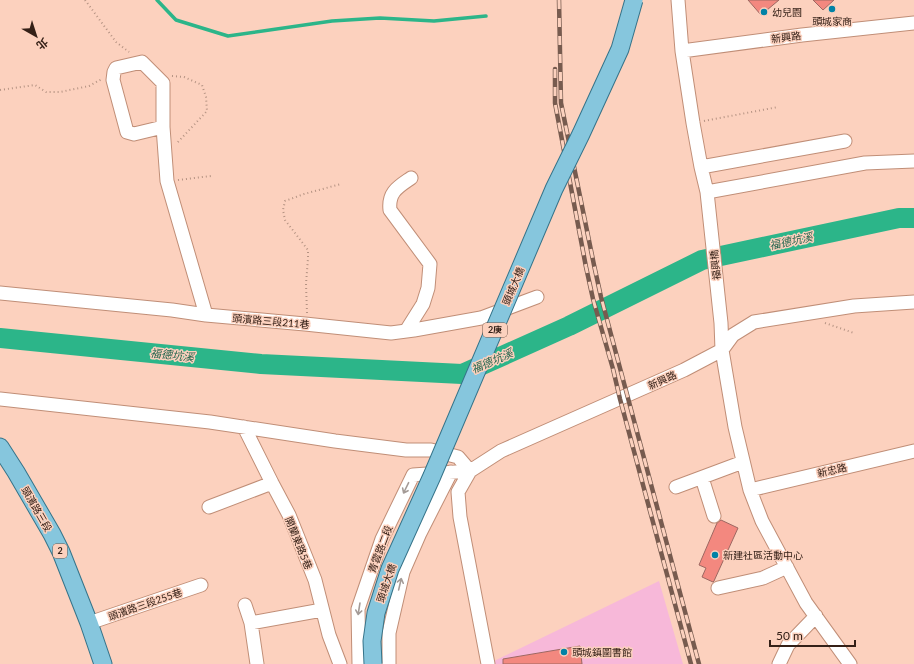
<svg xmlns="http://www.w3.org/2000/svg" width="914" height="664" viewBox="0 0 914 664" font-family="Lato,'Noto Sans TC',sans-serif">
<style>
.green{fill:#f7b8d9}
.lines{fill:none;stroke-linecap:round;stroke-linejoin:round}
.stream{stroke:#2cb589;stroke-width:3.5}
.river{stroke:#2cb589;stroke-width:20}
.building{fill:#f3887f;stroke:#9d6862}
.minor-casing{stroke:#c08e77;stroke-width:15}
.major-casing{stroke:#357389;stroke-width:19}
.path{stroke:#b59383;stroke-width:2;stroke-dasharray:1 3;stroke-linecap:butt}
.minor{stroke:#fff;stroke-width:13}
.major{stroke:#86c6dd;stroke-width:17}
.rail-casing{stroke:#775b4f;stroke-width:4.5}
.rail{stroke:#fcd1be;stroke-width:3;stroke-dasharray:9;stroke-linecap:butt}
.major-bridge-casing{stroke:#357389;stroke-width:19;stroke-linecap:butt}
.major-bridge{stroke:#86c6dd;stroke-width:17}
.oneway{stroke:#a49b97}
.poi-dot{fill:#0182a6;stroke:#fcd1be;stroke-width:1.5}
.labels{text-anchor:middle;stroke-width:3;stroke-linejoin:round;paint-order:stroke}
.shield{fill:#fcd1be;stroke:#705549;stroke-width:1}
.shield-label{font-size:9px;font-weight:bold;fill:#342017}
.poi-label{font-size:10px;fill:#342017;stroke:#fcd1be;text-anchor:start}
.street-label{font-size:10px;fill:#342017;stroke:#fcd1be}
.water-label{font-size:11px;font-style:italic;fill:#23664e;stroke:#fcd1be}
</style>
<rect width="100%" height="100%" fill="#fcd1be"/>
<path class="green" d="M659,581l24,83h-190l-1,-2z"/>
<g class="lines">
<path class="stream" d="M157,0l19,20 52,16 104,-15 48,-3 54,3 52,-5"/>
<path class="river" d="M0,338l261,26 201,10 107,-48 133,-66 197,-42h15"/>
</g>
<path class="building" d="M748,0h31l-18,15z
M813,0h21l-11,10z
M721,520l17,8 -24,53 -1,1 -11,-5 4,-9 -7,-3 18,-42z
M580,646l2,18h-79v-5z"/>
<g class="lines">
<g class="minor-casing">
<path id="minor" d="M678,0l4,51 11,72 8,44 6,25 14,131 1,27 13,77 15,63 12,31 44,82 44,61
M682,51l120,-16 112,-12
M163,127l-29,7 -7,-2 -14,-52 1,-8 2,-4 26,-6 21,21v44l4,54 39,134
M701,167l144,-26
M707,192l158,-29 49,-2
M0,293l172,17 34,5 99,9 86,9 23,-3 67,-12 56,-21
M406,331l17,-27 5,-16 2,-24 -40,-54c-2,-18 8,-23 21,-32
M0,399l210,23 125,19 71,9h25l27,7 12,14
M244,427l28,56 17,32 26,65 14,55 11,29
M702,478l12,38
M676,487l67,-25
M750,490l164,-39
M209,507l63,-24
M718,588l45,-10 24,-11
M245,605l6,18 6,41
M89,623l112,-38
M251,623l71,-13
M359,664l-1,-55 24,-70 31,-64 57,-4
M389,664v-31l14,-61 17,-39 31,-61
M488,664l-28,-147 -2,-25 12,-21 31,-20 183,-81 38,-20 11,-15 21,-13 100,-16 60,-4
M779,664l9,-19 28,-29"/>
</g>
<g class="major-casing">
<path id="major" d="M0,447l16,25 36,62 9,18 28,71 14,41"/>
</g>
<path class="path" d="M85,0l31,42 13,10
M172,76l12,1 18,8 4,12 1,14 -30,32
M0,90l35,-5 11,7h14l29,-6 13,-7
M704,121l74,-14
M178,180l33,-4
M307,313l-1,-29 2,-26v-8l-23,-30 -2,-10 2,-9 19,-7 37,-10
M825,323l29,10"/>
<use href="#minor" class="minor"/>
<use href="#major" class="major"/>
<g class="rail-casing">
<path id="rail" d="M559,0l2,103 33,162 7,32 98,367
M555,69v34l31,164 7,32 20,70 7,30 71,265"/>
</g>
<use href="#rail" class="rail"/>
<g class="major-bridge-casing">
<path id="major-bridge" d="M373,664l-1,-23 4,-28 14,-44 42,-93 122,-287 27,-55 39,-85 14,-49"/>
</g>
<use href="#major-bridge" class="major-bridge"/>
</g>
<defs><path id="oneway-shaft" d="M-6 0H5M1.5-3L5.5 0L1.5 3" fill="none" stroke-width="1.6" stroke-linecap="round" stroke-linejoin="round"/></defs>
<g class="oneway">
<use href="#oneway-shaft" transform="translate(406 488) rotate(116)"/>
<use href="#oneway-shaft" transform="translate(400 584) rotate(-77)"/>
<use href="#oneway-shaft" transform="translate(359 609) rotate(99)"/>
</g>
<g class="poi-dot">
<circle cx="832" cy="9" r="4"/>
<circle cx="764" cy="12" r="4"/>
<circle cx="715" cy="555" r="4"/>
<circle cx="564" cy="652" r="4"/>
</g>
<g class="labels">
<g class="shield">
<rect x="483" y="323" width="24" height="14" rx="3"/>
<rect x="53" y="544" width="14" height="14" rx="3"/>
</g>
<g class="shield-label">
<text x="495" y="333">2庚</text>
<text x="60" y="554">2</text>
</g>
<g class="poi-label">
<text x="772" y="16">幼兒園</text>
<text x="832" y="25" text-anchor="middle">頭城家商</text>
<text x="723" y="559">新建社區活動中心</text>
<text x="572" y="656">頭城鎮圖書館</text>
</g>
<g class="street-label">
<text transform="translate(786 37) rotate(-7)" y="4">新興路</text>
<text transform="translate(715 265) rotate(-96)" y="4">福興橋</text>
<text transform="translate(513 286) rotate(-67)" y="4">頭城大橋</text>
<text transform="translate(271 321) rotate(5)" y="4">頭濱路三段211巷</text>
<text transform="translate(662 380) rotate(-24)" y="4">新興路</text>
<text transform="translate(832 470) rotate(-13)" y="4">新忠路</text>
<text transform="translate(37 509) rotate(60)" y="4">頭濱路三段</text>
<text transform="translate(299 543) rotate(68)" y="4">開蘭東路5巷</text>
<text transform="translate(380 549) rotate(-69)" y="4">青雲路二段</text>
<text transform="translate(386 583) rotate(-71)" y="4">頭城大橋</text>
<text transform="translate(145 604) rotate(-19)" y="4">頭濱路三段255巷</text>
</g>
<g class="water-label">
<text transform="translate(791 241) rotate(-12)" y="4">福德坑溪</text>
<text transform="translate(172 355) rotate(6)" y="4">福德坑溪</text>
<text transform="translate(492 361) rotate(-24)" y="4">福德坑溪</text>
</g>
</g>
<g transform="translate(36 36) rotate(141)" stroke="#fcd1be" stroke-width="3" paint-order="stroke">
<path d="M0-3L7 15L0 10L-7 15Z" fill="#342017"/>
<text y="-6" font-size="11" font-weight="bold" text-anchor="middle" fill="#342017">北</text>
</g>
<path d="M770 640v6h85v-6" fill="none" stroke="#342017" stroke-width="2"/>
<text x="776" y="640" font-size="12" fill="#342017" stroke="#fcd1be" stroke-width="3" paint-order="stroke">50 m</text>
</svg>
